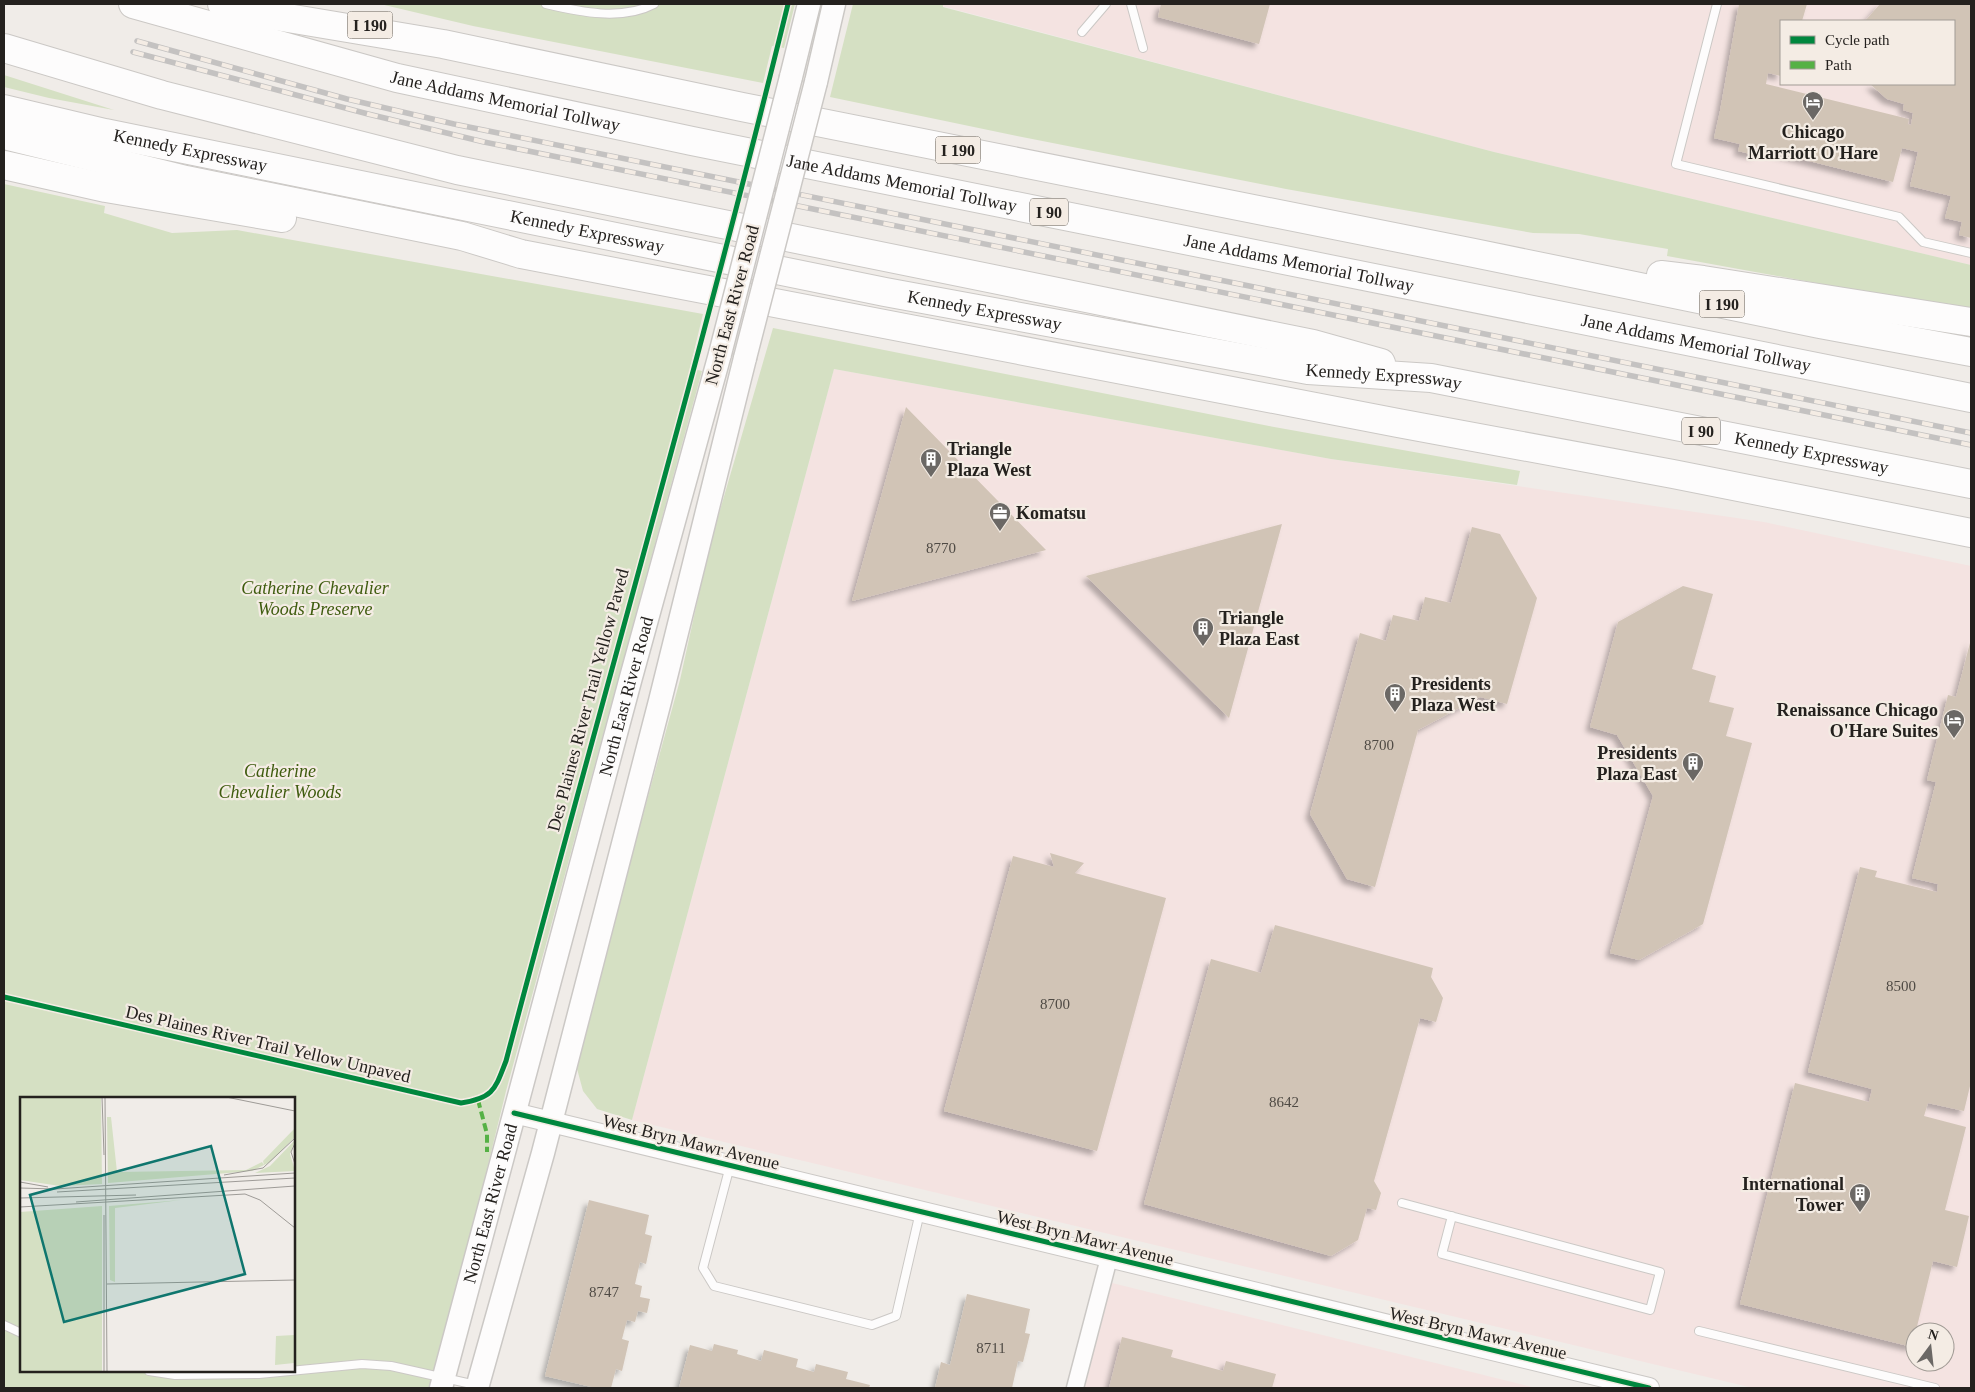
<svg xmlns="http://www.w3.org/2000/svg" width="1975" height="1392" viewBox="0 0 1975 1392" font-family="'Times New Roman',serif">
<style>
.commercial{fill:#f4e3e1;fill-rule:evenodd}
.green{fill:#d5e0c3;fill-rule:evenodd}
.building{fill:#d1c4b6;filter:url(#shadow)}
.lines{fill:none;stroke-linecap:round;stroke-linejoin:round}
.service-casing{stroke:#cbc8c5;stroke-width:10}
.minor-casing{stroke:#cbc8c5;stroke-width:19}
.tertiary-casing{stroke:#cbc8c5;stroke-width:22}
.secondary-casing{stroke:#cbc8c5;stroke-width:25}
.motorway-casing{stroke:#cbc8c5;stroke-width:30}
.service{stroke:#fdfcfc;stroke-width:8}
.minor{stroke:#fdfcfc;stroke-width:16}
.tertiary{stroke:#fdfcfc;stroke-width:20}
.secondary{stroke:#fdfcfc;stroke-width:22}
.motorway{stroke:#fdfcfc;stroke-width:28}
.rail-casing{stroke:#c4c2c1;stroke-width:5.5}
.rail{stroke:#f4ece4;stroke-width:4;stroke-dasharray:11;stroke-linecap:butt}
.secondary-bridge-casing{stroke:#cbc8c5;stroke-width:25;stroke-linecap:butt}
.secondary-bridge{stroke:#fdfcfc;stroke-width:22}
.quiet{stroke:#55b145;stroke-width:4;stroke-dasharray:8 4;stroke-linecap:butt}
.cycleway-casing{stroke:#f4ece4;stroke-width:8}
.cycleway{stroke:#00873e;stroke-width:5}
.labels{text-anchor:middle;stroke-width:4.5;stroke-linejoin:round;paint-order:stroke}
.number-label{font-size:15px;fill:#4f4a44}
.shield{fill:#f4ece4;stroke:#625e59;stroke-width:1}
.shield-label{font-size:16px;font-weight:bold;fill:#24211e}
.street-label{font-size:18px;fill:#24211e;stroke:#f4ece4}
.poi-label{font-size:18px;font-weight:bold;fill:#24211e;stroke:#f4ece4;text-anchor:start}
.park-label{font-size:18px;font-style:italic;fill:#3f5c0f;stroke:#f4ece4}
.inset-road{fill:none;stroke:#9e9b97;stroke-width:1}
.view{fill:#0f766e;fill-opacity:0.15;stroke:#0f766e;stroke-width:2.5}
.inset-edge{fill:none;stroke:#24211e;stroke-width:2.5}
</style>
<defs>
<filter id="shadow"><feDropShadow dx="-4.5" dy="4.5" stdDeviation="2.5" flood-color="#0004"/></filter>
</defs>
<rect width="100%" height="100%" fill="#f0ece8"/>
<path class="commercial" d="M943,4h1028v261l-477,-113 -552,-146zM1781,21h173v63h-173z
M834,369l497,90 433,63 207,44v822h-218l-1121,-268zM1915,1332h30v30h-30z
M1104,1281l432,107h-459z"/>
<path class="green" d="M380,4h415l-11,44 -12,-2 -9,37 -290,-57z
M853,4h90v3l551,145 477,113v46l-304,-55 1,-7 -89,-15 -46,-1 -247,-44 -269,-53 -187,-39z
M4,75l110,35 -65,-12 -45,-11z
M4,184l101,22 -1,7 68,20 65,-3 466,84 -13,54 12,3 -196,720 -62,255 -12,42h-428zM21,1098h273v273h-273z
M773,328l496,98 251,45 -3,14 -186,-26 -497,-90 -202,751 -35,-11 -14,-18 -7,-26 5,-24 99,-361 29,-132z"/>
<path class="building" d="M1161,4h109l-11,40 -101,-27z
M1739,4h68l-5,17h-21v55l-13,-3 -2,11 143,35 -1,5 3,1 2,-12 -10,-3 1,-6 -17,-5 -17,-15h84v-63h-89l15,-17h91v234l-12,-3 3,-13 -17,-4 6,-22 -41,-10 8,-34 -16,-4 -9,34 -136,-34 -2,7 -17,-4 2,-7 -26,-6 6,-27z
M906,407l140,143 -194,51z
M1282,524l-53,194 -143,-142z
M1472,527l28,7 37,64 -30,106 -27,-7 -62,33 -43,157 -28,-8 -37,-65 50,-181 26,8 7,-26 26,6 6,-24 26,6z
M1683,586l30,8 -21,75 24,7 -7,26 25,6 -8,28 26,7 -49,181 -64,36 -29,-7 43,-157 -36,-61 -27,-8 28,-105z
M1971,639v443l-7,29 -36,-8 -4,13 42,11 -21,83 24,6 -12,51 -24,-6 -21,86 -172,-43 55,-221 74,19 3,-13 -64,-17 52,-205 17,4 -2,6 62,15 1,-8 -26,-6 24,-96 -9,-2 21,-85 8,2z
M1050,853l34,10 -9,10 91,25 -69,253 -153,-40 69,-255 41,11z
M1275,925l158,43 -2,9 12,21 -7,24 -16,-4 -46,163 7,12 -5,17 -9,-2 -9,32 -27,16 -187,-52 67,-245 50,14z
M589,1200l60,15 -4,19 7,2 -6,28 -6,-2 -5,22 7,2 -2,11 10,2 -3,14 -9,-2 -3,11 -8,-2 -5,19 7,2 -7,30 -6,-2 -5,19h-15l-51,-12z
M967,1294l63,15 -5,24 5,1 -7,28 -5,-1 -6,27h-77l6,-26 9,3z
M1122,1337l51,13 -2,7 52,14 3,-10 50,13 -4,14h-163z
M714,1344l24,6 -1,4 24,7 3,-11 34,9 -2,8 18,5 2,-8 32,8 -2,7 24,6 -1,3h-190l11,-43 22,6z"/>
<g class="lines">
<g class="service-casing">
<path id="service" d="M546,4c34,8 76,17 108,0
M1131,4l12,44
M1717,4l-41,160 223,53 24,25 48,11
M1082,32l24,-28
M730,1166l-27,102 11,18 158,39 24,-9 24,-104
M1402,1203c86,23 172,46 258,69l-10,38 -208,-56 10,-38
M4,1325l17,8
M1699,1331l236,57
M149,1371l26,4 84,-1 103,-10 29,2 85,19"/>
</g>
<g class="minor-casing">
<path id="minor" d="M1075,1388l34,-130"/>
</g>
<g class="tertiary-casing">
<path id="tertiary" d="M514,1113l1135,275"/>
</g>
<g class="secondary-casing">
<g id="secondary">
<path d="M791,77l18,-73"/>
<path d="M816,82l18,-78"/>
<path id="s1" d="M441,1388l189,-707 90,-327"/>
<path d="M477,1388l66,-235 117,-452 85,-343"/>
</g>
</g>
<g class="motorway-casing">
<g id="motorway">
<path id="s2" d="M133,4l264,74 295,63 1279,257"/>
<path d="M222,4l48,11 173,29 299,63 732,146 346,71 151,28"/>
<path d="M4,48l158,47 295,75 856,174 68,19"/>
<path id="s3" d="M4,109l101,24 780,159 423,78 123,8 540,106"/>
<path d="M4,135l182,45 276,56 59,18 877,169 275,51 298,59"/>
<path d="M4,165l102,23 176,30"/>
<path d="M1661,275l42,5 268,42"/>
</g>
</g>
<use href="#service" class="service"/>
<use href="#minor" class="minor"/>
<use href="#tertiary" class="tertiary"/>
<use href="#secondary" class="secondary"/>
<use href="#motorway" class="motorway"/>
<g class="rail-casing">
<path id="rail" d="M137,41l210,58 107,25 1517,309
M133,52l235,62 116,28 1487,303"/>
</g>
<use href="#rail" class="rail"/>
<g class="secondary-bridge-casing">
<path id="secondary-bridge" d="M720,354l71,-277
M745,358l71,-276"/>
</g>
<use href="#secondary-bridge" class="secondary-bridge"/>
<path class="quiet" d="M478,1100l9,34v18"/>
<g class="cycleway-casing">
<path id="cycleway" d="M4,997l457,106c33,-5 34,-14 45,-42 93,-353 195,-703 282,-1057
M514,1113l1135,275"/>
</g>
<use href="#cycleway" class="cycleway"/>
</g>
<defs>
<g id="hotel-pin" transform="scale(1.125)"><path d="M0 17L-7.5 6A9.5 9.5 0 1 1 7.5 6Z" fill="#6b6865" stroke="#f4ece4"/><path d="M-6-4.5h1.5V1H6V5H4.5V3h-9V5H-6ZM-4 0a1.8 1.8 0 1 1 3.6 0ZM.5 0V-2.5h3Q6-2.5 6 0Z" fill="#fff"/></g>
<g id="building-pin" transform="scale(1.125)"><path d="M0 17L-7.5 6A9.5 9.5 0 1 1 7.5 6Z" fill="#6b6865" stroke="#f4ece4"/><path d="M-4-6H4V6H1V3H-1V6H-4ZM-2.5-4.3h1.7v1.8h-1.7ZM.8-4.3h1.7v1.8H.8ZM-2.5-1h1.7V.8h-1.7ZM.8-1h1.7V.8H.8Z" fill="#fff"/></g>
<g id="office-pin" transform="scale(1.125)"><path d="M0 17L-7.5 6A9.5 9.5 0 1 1 7.5 6Z" fill="#6b6865" stroke="#f4ece4"/><path d="M-6-3h4V-5.5h4V-3h4V5H-6ZM-1-4.5V-3h2v-1.5ZM-6 0V1H6V0Z" fill="#fff"/></g>
</defs>
<g fill-rule="evenodd">
<use href="#hotel-pin" x="1813" y="102"/>
<use href="#building-pin" x="931" y="459"/>
<use href="#office-pin" x="1000" y="513"/>
<use href="#building-pin" x="1203" y="628"/>
<use href="#building-pin" x="1395" y="694"/>
<use href="#hotel-pin" x="1954" y="720"/>
<use href="#building-pin" x="1693" y="763"/>
<use href="#building-pin" x="1860" y="1194"/>
</g>
<g class="labels">
<g class="number-label">
<text x="941" y="553">8770</text>
<text x="1379" y="750">8700</text>
<text x="1901" y="991">8500</text>
<text x="1055" y="1009">8700</text>
<text x="1284" y="1107">8642</text>
<text x="604" y="1297">8747</text>
<text x="991" y="1353">8711</text>
</g>
<g class="shield">
<rect x="347.5" y="11.5" width="45" height="27" rx="4"/>
<rect x="935.5" y="136.5" width="45" height="27" rx="4"/>
<rect x="1030" y="198.5" width="38" height="27" rx="4"/>
<rect x="1699.5" y="290.5" width="45" height="27" rx="4"/>
<rect x="1682" y="417.5" width="38" height="27" rx="4"/>
</g>
<g class="shield-label">
<text x="370" y="31">I 190</text>
<text x="958" y="156">I 190</text>
<text x="1049" y="218">I 90</text>
<text x="1722" y="310">I 190</text>
<text x="1701" y="437">I 90</text>
</g>
<g class="street-label">
<text dy="6" stroke="none"><textPath href="#s2" startOffset="385">Jane Addams Memorial Tollway</textPath></text>
<text dy="6" stroke="none"><textPath href="#s3" startOffset="191">Kennedy Expressway</textPath></text>
<text dy="6" stroke="none"><textPath href="#s2" startOffset="790">Jane Addams Memorial Tollway</textPath></text>
<text dy="6" stroke="none"><textPath href="#s3" startOffset="596">Kennedy Expressway</textPath></text>
<text dy="6" stroke="none"><textPath href="#s2" startOffset="1195">Jane Addams Memorial Tollway</textPath></text>
<text transform="translate(732 305) rotate(-75)" y="6">North East River Road</text>
<text dy="6" stroke="none"><textPath href="#s3" startOffset="1001">Kennedy Expressway</textPath></text>
<text dy="6" stroke="none"><textPath href="#s2" startOffset="1600">Jane Addams Memorial Tollway</textPath></text>
<text dy="6" stroke="none"><textPath href="#s3" startOffset="1406">Kennedy Expressway</textPath></text>
<text dy="6" stroke="none"><textPath href="#s3" startOffset="1841">Kennedy Expressway</textPath></text>
<text dy="6" stroke="none"><textPath href="#s1" startOffset="716">North East River Road</textPath></text>
<text transform="translate(588 700) rotate(-75)" y="6">Des Plaines River Trail Yellow Paved</text>
<text transform="translate(268 1044) rotate(13)" y="6">Des Plaines River Trail Yellow Unpaved</text>
<text transform="translate(691 1142) rotate(14)" y="6">West Bryn Mawr Avenue</text>
<text dy="6" stroke="none"><textPath href="#s1" startOffset="191">North East River Road</textPath></text>
<text transform="translate(1085 1238) rotate(14)" y="6">West Bryn Mawr Avenue</text>
<text transform="translate(1478 1333) rotate(13)" y="6">West Bryn Mawr Avenue</text>
</g>
<g class="poi-label">
<text x="1813" y="138" text-anchor="middle">Chicago<tspan x="1813" dy="21">Marriott O'Hare</tspan></text>
<text x="947" y="455">Triangle<tspan x="947" dy="21">Plaza West</tspan></text>
<text x="1016" y="519">Komatsu</text>
<text x="1219" y="624">Triangle<tspan x="1219" dy="21">Plaza East</tspan></text>
<text x="1411" y="690">Presidents<tspan x="1411" dy="21">Plaza West</tspan></text>
<text x="1938" y="716" text-anchor="end">Renaissance Chicago<tspan x="1938" dy="21">O'Hare Suites</tspan></text>
<text x="1677" y="759" text-anchor="end">Presidents<tspan x="1677" dy="21">Plaza East</tspan></text>
<text x="1844" y="1190" text-anchor="end">International<tspan x="1844" dy="21">Tower</tspan></text>
</g>
<g class="park-label">
<text x="315" y="594">Catherine Chevalier<tspan x="315" dy="21">Woods Preserve</tspan></text>
<text x="280" y="777">Catherine<tspan x="280" dy="21">Chevalier Woods</tspan></text>
</g>
</g>
<g transform="translate(20 1097)">
<rect width="275" height="275" fill="#f0ece8"/>
<path d="M0,0h81l1,87 -42,2 -40,-6zM87,20h4l6,55 129,-2 16,-8 2,3 -1,-4 32,-33v9l-25,25 -18,9 -144,12zM275,43l-5,14 5,17 -40,2 15,-7zM161,103l-66,8v74l-5,-2 -1,-74zM82,109v166h-82v-160zM274,238v28l-19,2 1,-29z" fill="#d5e0c3"/>
<path class="inset-road" d="M82,0l2,58M85,0l2,275M206,0l69,14M275,46l-4,9 4,12M204,78l39,-7 32,-30M0,85l28,5M0,91l35,1 240,-16M37,95l238,-14M0,101l116,-3M56,105l219,-16M0,110l225,-13 15,6 35,28M87,187l188,-4M84,275v-157"/>
<path class="view" d="M191,49l34,128 -181,48 -34,-127z"/>
<rect width="275" height="275" class="inset-edge"/>
</g>
<rect width="1975" height="1392" fill="none" stroke="#24211e" stroke-width="10"/>
<rect x="1780" y="20" width="175" height="65" fill="#f4ece4" stroke="#a19b95"/>
<rect x="1790" y="36" width="25" height="8" fill="#00873e" stroke="#a19b95"/>
<text x="1825" y="45" font-size="15" fill="#24211e">Cycle path</text>
<rect x="1790" y="61" width="25" height="8" fill="#55b145" stroke="#a19b95"/>
<text x="1825" y="70" font-size="15" fill="#24211e">Path</text>
<g transform="translate(1930 1347) rotate(15)"><circle r="24" fill="#f4ece4" stroke="#a19b95"/>
<path d="M0-4L9 19L0 12L-9 19Z" fill="#6b6865"/>
<text y="-8" font-size="14" font-weight="bold" text-anchor="middle" fill="#24211e">N</text>
</g>
</svg>
